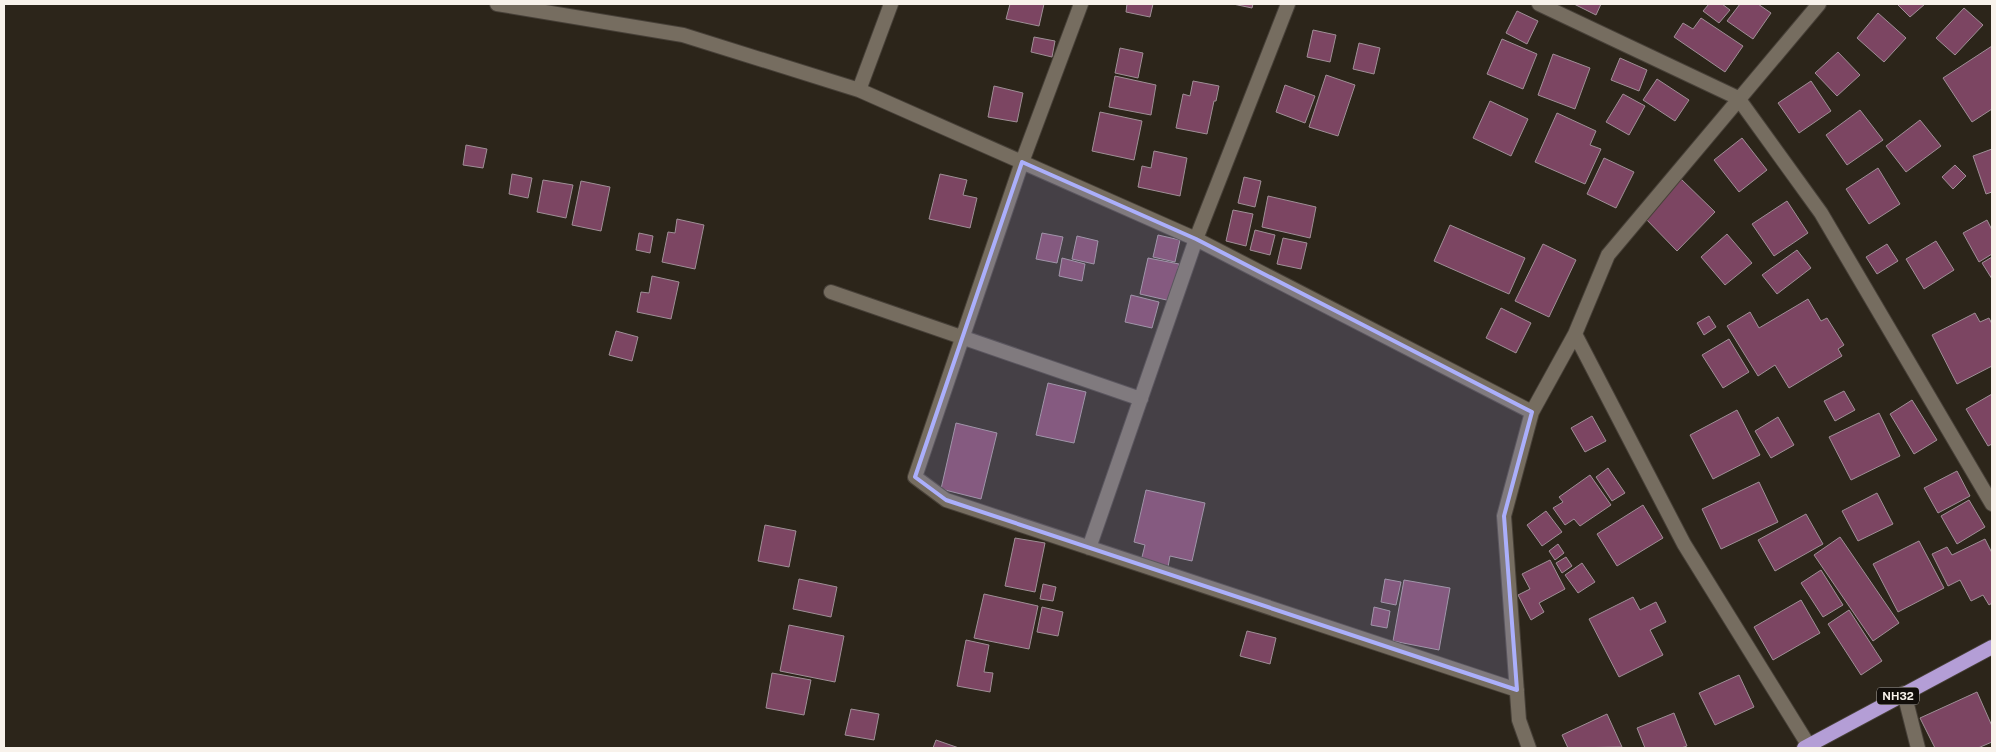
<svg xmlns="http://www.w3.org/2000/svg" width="1996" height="752" viewBox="0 0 1996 752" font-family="'Public Sans',sans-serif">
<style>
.building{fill:#7c4562;stroke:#9f8f96}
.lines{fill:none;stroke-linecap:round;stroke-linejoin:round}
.minor-casing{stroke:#474038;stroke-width:16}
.trunk-casing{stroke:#474038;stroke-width:16}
.minor{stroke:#766d60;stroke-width:14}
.trunk{stroke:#b49ed6;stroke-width:14}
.marked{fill:#abaffb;fill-opacity:0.2;stroke:#abaffb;stroke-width:4;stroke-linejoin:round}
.labels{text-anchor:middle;stroke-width:4;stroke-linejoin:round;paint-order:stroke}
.shield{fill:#120e0a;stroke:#b3aea8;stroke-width:1}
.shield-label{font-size:11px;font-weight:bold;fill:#f8f2eb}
</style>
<rect width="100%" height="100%" fill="#2c251a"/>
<path class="building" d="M1010,4h34l-5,22 -33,-7z
M1127,4h26l-3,13 -24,-5z
M1233,4h20l-1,4z
M1574,4h27l-5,11z
M1709,4h13l8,6 -11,13 -16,-12z
M1740,4h18l13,9 -18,26 -26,-18z
M1897,4h28l-15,13z
M1964,8l19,17 -28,30 -19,-17z
M1517,11l21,10 -11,23 -21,-11z
M1878,13l28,25 -22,24 -27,-24z
M1701,18l42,28 -18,26 -51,-35 9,-14 10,6z
M1313,30l23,5 -6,27 -23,-5z
M1034,37l21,4 -3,16 -21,-5z
M1502,39l35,15 -14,35 -36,-15z
M1359,43l21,5 -6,26 -21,-5z
M1992,46v63l-20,13 -29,-44z
M1120,48l23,5 -5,25 -23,-5z
M1838,52l22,23 -23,21 -22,-23z
M1553,54l37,14 -15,41 -37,-14z
M1620,58l27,12 -8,21 -28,-11z
M1326,75l29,10 -17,51 -29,-9z
M1115,76l41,9 -5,30 -42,-8z
M1657,79l32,21 -14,21 -32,-21z
M1193,81l26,5 -3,15h-2l-7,33 -31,-6 7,-34 7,2z
M1811,81l20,30 -32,22 -21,-30z
M1285,85l30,11 -10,27 -29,-11z
M994,86l29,7 -6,29 -29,-5z
M1623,94l22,12 -16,29 -23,-13z
M1490,101l38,18 -17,37 -38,-18z
M1860,110l23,30 -36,25 -21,-30z
M1100,112l42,9 -8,39 -42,-9z
M1557,113l39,18 -6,14 11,4 -16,35 -50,-22z
M1920,120l21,26 -35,26 -20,-26z
M1742,138l25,32 -28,22 -25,-32z
M466,145l21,4 -4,19 -20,-3z
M1992,149v43l-6,2 -13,-38z
M1154,151l33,7 -7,38 -42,-9 4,-21 9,2z
M1604,158l30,14 -18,36 -29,-14z
M1955,165l11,11 -13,13 -11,-12z
M1878,168l22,36 -31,20 -23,-35z
M512,174l20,4 -4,20 -19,-4z
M940,174l27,6 -4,15 14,3 -7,30 -41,-9z
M1244,177l17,4 -6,26 -17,-4z
M1680,178l35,34 -38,39 -34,-35z
M543,180l30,5 -7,33 -29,-6z
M581,181l29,6 -9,44 -29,-6z
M1268,196l48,11 -6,31 -48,-11z
M1787,201l21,32 -34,23 -22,-32z
M1233,210l20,4 -7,32 -20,-5z
M677,219l27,6 -9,44 -33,-7 6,-30 7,1z
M1987,220l5,10v24l-13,8 -16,-29z
M1450,225l75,33 -16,36 -75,-33z
M1255,230l20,5 -5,20 -20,-5z
M639,233l14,3 -3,17 -14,-3z
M1042,233l21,4 -6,26 -21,-4z
M1727,234l25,29 -27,22 -24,-28z
M1158,235l22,5 -5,22 -22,-5z
M1077,236l21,5 -4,23 -22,-5z
M1283,238l24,5 -6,26 -24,-5z
M1936,241l18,29 -30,19 -18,-30z
M1543,244l33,16 -27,57 -34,-16z
M1887,244l11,17 -21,13 -11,-17z
M1797,250l14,18 -34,26 -15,-19z
M1992,257v22l-10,-16z
M1062,258l23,6 -3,17 -23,-5z
M1148,258l31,6 -8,37 -31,-7z
M652,276l27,6 -8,37 -34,-7 4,-20 8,1z
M1131,295l28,7 -7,26 -27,-6z
M1808,299l13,22 6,-3 17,27 -6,4 4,7 -53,32 -14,-23 -17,11 -31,-50 23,-14 9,16z
M1501,308l30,15 -15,30 -30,-15z
M1975,313l5,9 9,-4 3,6v42l-35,18 -25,-49z
M1709,316l7,11 -12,8 -7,-12z
M616,331l22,6 -6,24 -23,-6z
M1729,339l20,33 -26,16 -21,-33z
M1048,383l38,9 -12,51 -38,-8z
M1844,391l11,19 -20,11 -11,-20z
M1992,394v50l-4,2 -22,-37z
M1912,400l25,40 -23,14 -24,-40z
M1737,410l23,45 -47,24 -23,-44z
M1879,413l21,43 -49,24 -22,-43z
M1592,416l14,25 -21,11 -14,-24z
M1778,417l16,28 -23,13 -16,-27z
M956,423l41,10 -16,66 -40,-10z
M1608,468l17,25 -13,8 -16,-24z
M1957,471l13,25 -32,17 -14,-25z
M1590,475l21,30 -31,21 -6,-7 -9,6 -12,-17 10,-6 -4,-5z
M1759,482l19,40 -57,27 -19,-40z
M1146,490l59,13 -13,58 -22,-5 -2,11 -27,-6 4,-16 -11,-3z
M1877,493l16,31 -35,17 -16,-30z
M1969,500l16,27 -28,17 -16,-28z
M1643,505l20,33 -46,28 -20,-32z
M1546,511l16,21 -20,14 -15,-21z
M1806,514l17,30 -48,27 -17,-31z
M765,525l31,6 -7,36 -31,-6z
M1840,537l59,86 -26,18 -59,-86z
M1015,538l30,5 -10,49 -30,-6z
M1985,539l7,14v50l-3,2 -6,-10 -12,6 -11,-21 -12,6 -16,-32 15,-7 5,8z
M1919,541l25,47 -46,24 -25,-48z
M1558,544l6,9 -9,7 -6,-9z
M1566,557l6,9 -10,7 -6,-10z
M1550,560l15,29 -26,14 5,9 -13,8 -13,-25 12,-6 -8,-15z
M1582,563l13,19 -17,11 -13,-18z
M1821,570l22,35 -20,12 -22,-34z
M799,579l38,8 -6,30 -38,-8z
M1385,579l16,3 -5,23 -15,-3z
M1404,580l46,8 -11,62 -46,-9z
M1043,584l13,3 -3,14 -13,-2z
M984,594l54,12 -9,43 -55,-11z
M1633,597l7,13 16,-8 10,20 -16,8 13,25 -44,22 -30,-58z
M1801,600l19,33 -47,27 -19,-33z
M1042,607l21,5 -5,24 -21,-4z
M1374,607l16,4 -3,17 -16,-3z
M1849,610l33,51 -21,14 -33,-51z
M789,625l55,11 -9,46 -55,-11z
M1247,631l29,7 -6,26 -30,-8z
M966,640l23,5 -5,27 9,1 -3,19 -33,-6z
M772,673l39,7 -7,35 -38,-7z
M1739,675l15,32 -39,18 -16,-32z
M1977,692l15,34v16l-14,6h-43l-15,-30z
M851,709l28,5 -5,26 -29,-5z
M1674,713l13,33 -6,2h-36l-8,-20z
M1607,714l15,33 -54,1 -6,-13z
M936,740l23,8h-26z"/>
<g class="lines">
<g class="minor-casing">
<path id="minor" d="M497,4l186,31 176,55 337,149 336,173
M1081,4l-59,158 -107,315 31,23 571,190
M1539,4l199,94 83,115 171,291
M859,90l32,-86
M831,292l310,107
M1575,334l109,210 125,202
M1089,548l107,-309 92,-235
M1904,693l14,55
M1529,748l-10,-28 -15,-204 28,-104 43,-78 33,-79 211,-251"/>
</g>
<g class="trunk-casing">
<path id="trunk" d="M1804,748l188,-101"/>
</g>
<use href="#minor" class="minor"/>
<use href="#trunk" class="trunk"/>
</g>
<path class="marked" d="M1022,162l174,77 336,173 -28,104 13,174 -571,-190 -31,-23z"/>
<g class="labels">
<rect class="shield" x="1877" y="687.5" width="42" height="17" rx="4"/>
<g class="shield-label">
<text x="1898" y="700">NH32</text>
</g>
</g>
<rect width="1996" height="752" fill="none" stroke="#f8f2eb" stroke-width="10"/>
</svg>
